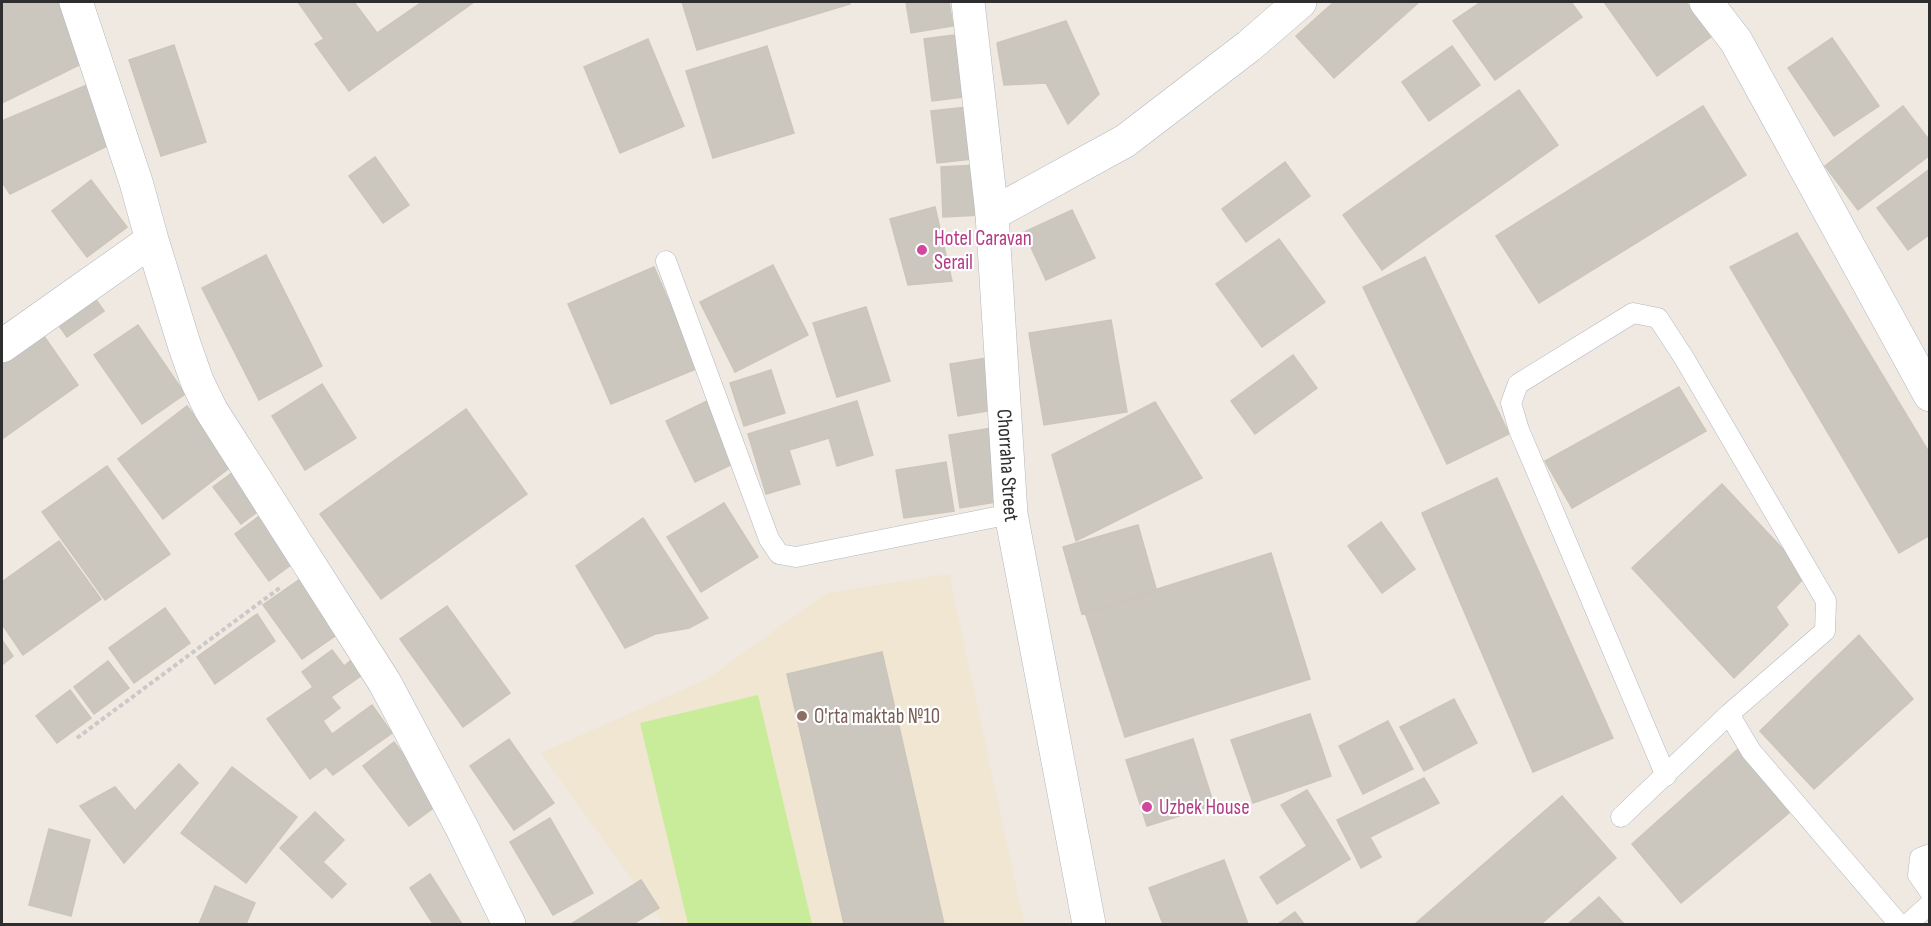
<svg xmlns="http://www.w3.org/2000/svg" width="1931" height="926" viewBox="0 0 1931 926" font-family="'Sofia Sans Condensed',sans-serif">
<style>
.education{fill:#f0e6d1}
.pitch{fill:#c9ec9a}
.building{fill:#cbc7bf;stroke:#cbc5ba;stroke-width:1.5}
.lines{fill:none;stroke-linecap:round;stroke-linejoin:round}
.lane-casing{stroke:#b4b7c1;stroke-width:21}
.street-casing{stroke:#b4b7c1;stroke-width:34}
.secondary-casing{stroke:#b4b7c1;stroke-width:34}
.path{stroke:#c9c9c9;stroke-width:4;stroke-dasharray:4.5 3;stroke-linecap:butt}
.lane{stroke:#fff;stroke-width:20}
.street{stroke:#fff;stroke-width:33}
.secondary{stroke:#fff;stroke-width:33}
.hotel-dot{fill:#d1479c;stroke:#fff;stroke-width:2}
.education-dot{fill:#8d6e63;stroke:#fff;stroke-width:2}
.labels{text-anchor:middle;stroke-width:4.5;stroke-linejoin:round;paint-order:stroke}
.hotel-label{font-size:21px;fill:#b23c85;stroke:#fff;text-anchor:start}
.street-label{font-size:21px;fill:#2e2e2e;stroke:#fff}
.education-label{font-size:21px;fill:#785e54;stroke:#fff;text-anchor:start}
</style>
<rect width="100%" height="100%" fill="#efe9e1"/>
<path class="education" d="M949,574l75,350h-360l-123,-171 166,-74 120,-86z"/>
<path class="pitch" d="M758,695l54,229h-124l-48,-201z"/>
<path class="building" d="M2,2h67l18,59 -85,42z
M298,2h56l23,31 45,-31h52l-125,89 -34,-47 9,-5z
M682,2h168v2l-153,46z
M906,2h43l4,24 -42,7z
M1334,2h85l-85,76 -38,-42z
M1481,2h90l11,15 -87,63 -42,-59z
M1604,2h82l26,34 -55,40z
M1066,21l33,73 -31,30 -22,-41 -42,2 -7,-42z
M954,35l9,62 -31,4 -8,-62z
M1832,38l47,68 -45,30 -46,-68z
M648,39l36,87 -64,27 -36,-86z
M174,45l32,97 -45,14 -32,-96z
M767,46l27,87 -81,25 -27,-87z
M1452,46l28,39 -51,36 -27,-39z
M101,79l20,60 -111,55 -8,-12v-61z
M1519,90l39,55 -176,125 -39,-55z
M1703,106l43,69 -207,128 -43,-67z
M1903,106l27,35v14l-72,55 -33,-44z
M967,107l5,52 -35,4 -6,-52z
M375,157l34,48 -26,18 -34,-47z
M1285,162l25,34 -64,46 -24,-33z
M978,165l3,50 -38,2 -2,-50z
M1930,169v65l-22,16 -31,-42z
M91,180l36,47 -40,30 -35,-46z
M935,207l17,74 -44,4 -18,-66z
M1072,210l23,48 -49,22 -22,-48z
M1797,233l133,221v81l-31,18 -169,-286z
M1279,239l46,63 -63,45 -46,-63z
M266,255l56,111 -63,34 -57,-112z
M1425,257l84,177 -62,30 -84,-177z
M773,265l35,70 -73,37 -35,-70z
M654,267l44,101 -87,36 -43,-100z
M87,287l17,24 -37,26 -17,-24z
M866,307l24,74 -53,16 -24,-74z
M1111,320l16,92 -83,13 -15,-92z
M138,325l47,69 -43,30 -48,-69z
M39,329l39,56 -76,54v-83z
M1293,355l24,33 -62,46 -24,-33z
M986,358l8,52 -36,6 -8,-52z
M771,370l14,43 -41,13 -14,-43z
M322,384l34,54 -51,32 -33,-54z
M1679,387l27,44 -134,77 -27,-47z
M707,401l30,61 -42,20 -29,-61z
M857,401l16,54 -36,11 -8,-28 -40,12 11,34 -34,10 -18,-60z
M1155,402l47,76 -126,63 -24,-86z
M187,406l46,59 -70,54 -45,-60z
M466,409l61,85 -146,105 -61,-85z
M991,428l12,73 -43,7 -11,-73z
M946,462l8,49 -50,7 -8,-48z
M107,466l63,88 -65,46 -63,-88z
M240,467l28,37 -27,20 -28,-37z
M1497,478l116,260 -80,34 -111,-259z
M1722,484l85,91 -31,32 12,18 -54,53 -102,-110z
M724,503l34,54 -57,35 -34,-55z
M269,509l34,47 -34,25 -34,-47z
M643,518l65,100 -19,10 -34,6 -30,14 -49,-82z
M1381,522l34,47 -33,24 -34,-47z
M1138,525l19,67 -75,22 -19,-67z
M59,541l42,58 -78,56 -21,-31v-42z
M1271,553l39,126 -185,58 -40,-125z
M303,577l39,54 -40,28 -39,-54z
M447,606l63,87 -47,34 -63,-88z
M165,608l25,35 -56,40 -25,-35z
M257,614l18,27 -60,43 -18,-27z
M1859,635l54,64 -99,90 -54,-58z
M2,640l11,16 -11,9z
M332,650l12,16 6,-5 12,14 -31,22 9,11 -17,13 9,13 40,-29 20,28 -59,42 -7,-8 -16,12 -43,-60 46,-32 -11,-15z
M882,652l62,272h-100l-57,-250z
M108,661l21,27 -35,26 -20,-27z
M70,690l21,28 -34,25 -21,-27z
M1454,699l23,44 -53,28 -24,-44z
M1310,714l21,62 -78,27 -22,-63z
M1388,721l25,48 -50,25 -24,-48z
M509,739l45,64 -40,27 -44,-64z
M1193,739l21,66 -67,21 -21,-66z
M394,742l46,61 -31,23 -46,-60z
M1738,749l51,64 -108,90 -49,-59z
M179,764l19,19 -74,80 -44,-57 35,-19 20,24z
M232,767l65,50 -51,66 -65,-50z
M1424,778l15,25 -69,34 11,20 -20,11 -24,-48z
M1307,790l43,69 -73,45 -17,-27 47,-31 -26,-41z
M1562,796l54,62 -75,66h-126z
M315,812l29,28 -21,22 23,22 -14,14 -52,-50z
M550,818l43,75 -40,22 -43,-73z
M49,829l41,11 -19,76 -42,-11z
M1224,860l24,64h-85l-14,-36z
M430,874l32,50h-29l-23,-36z
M641,880l18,28 -26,16h-62z
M215,886l40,17 -9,21h-47z
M1599,897l25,27h-56z
M1295,912l9,12h-26z"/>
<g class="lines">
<g class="lane-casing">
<path id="lane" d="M666,261l103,278 10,15 17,3 215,-43
M1729,714l22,37 148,173
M1621,817l108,-103 96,-83 1,-30 -142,-243 -26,-40 -25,-5 -115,71 -7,19 8,27 147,346
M1930,854l-10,4 -2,17 12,17
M1908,924l22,-20"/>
</g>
<g class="street-casing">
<path id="street" d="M76,2l60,180 16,58 32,104 13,37 14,29 174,273 77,145 47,96
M1706,2l30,39 194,354
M992,214l133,-73 124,-95 51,-44
M2,346l150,-106"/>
</g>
<g class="secondary-casing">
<g id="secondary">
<path id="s1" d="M968,2l24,212 19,300 78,410"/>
</g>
</g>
<path class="path" d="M77,738l204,-151"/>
<use href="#lane" class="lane"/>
<use href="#street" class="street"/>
<use href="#secondary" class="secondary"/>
</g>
<g class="hotel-dot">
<circle cx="922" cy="250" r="6"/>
<circle cx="1147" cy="807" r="6"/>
</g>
<circle class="education-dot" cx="802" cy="716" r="6"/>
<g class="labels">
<g class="hotel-label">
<text x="934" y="245">Hotel Caravan<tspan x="934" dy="24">Serail</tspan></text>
<text x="1159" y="814">Uzbek House</text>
</g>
<g class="street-label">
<text dy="7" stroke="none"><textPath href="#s1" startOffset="465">Chorraha Street</textPath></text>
</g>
<g class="education-label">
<text x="814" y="723">O'rta maktab №10</text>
</g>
</g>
<rect width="1931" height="926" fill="none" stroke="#2e2e2e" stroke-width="6"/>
</svg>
